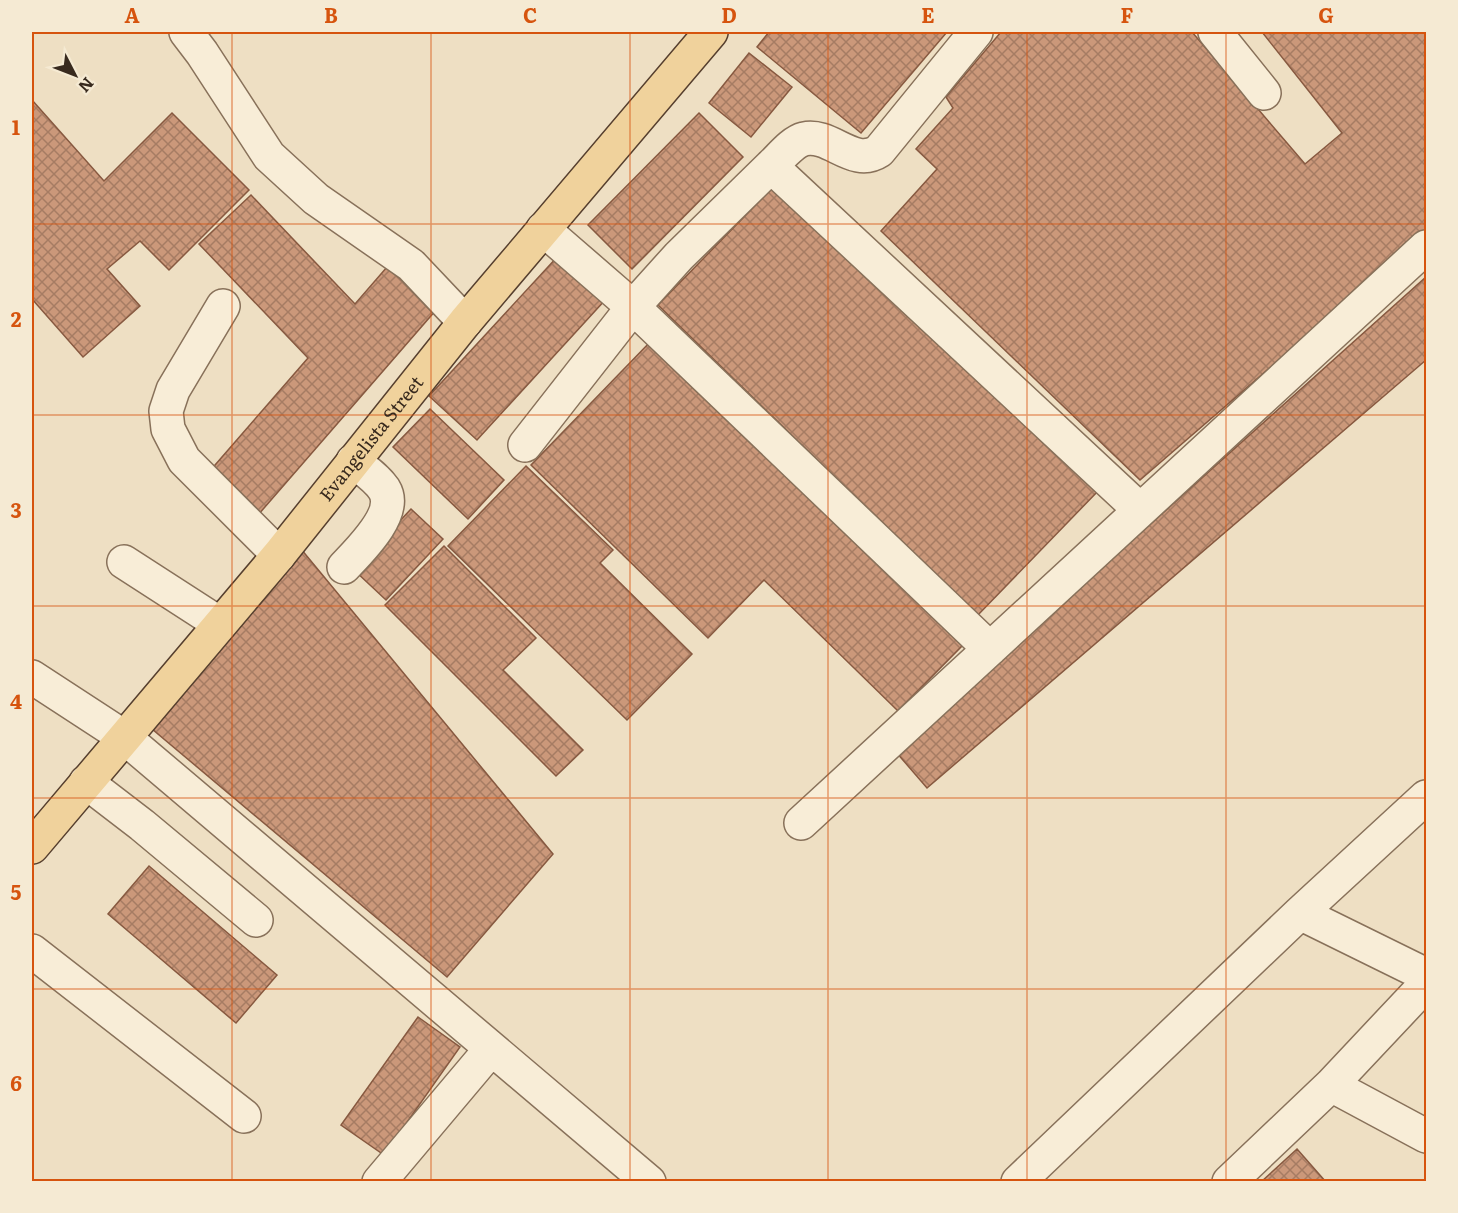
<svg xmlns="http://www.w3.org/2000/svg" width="1458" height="1213" viewBox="0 0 1458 1213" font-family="Literata,serif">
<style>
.building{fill:url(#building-cross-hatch);stroke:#875940;stroke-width:1.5}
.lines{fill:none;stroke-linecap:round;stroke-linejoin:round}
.minor-casing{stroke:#88715a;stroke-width:36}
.major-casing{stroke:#563f2e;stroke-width:36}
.minor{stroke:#f8edd7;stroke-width:33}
.major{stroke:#f0d29c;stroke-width:33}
.grid{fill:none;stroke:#d6540e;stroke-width:1.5;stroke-opacity:0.55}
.labels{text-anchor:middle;stroke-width:6;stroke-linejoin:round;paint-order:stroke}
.street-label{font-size:18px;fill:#382a1e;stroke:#f5ead3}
.neatline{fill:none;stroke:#d6540e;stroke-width:2}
.grid-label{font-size:20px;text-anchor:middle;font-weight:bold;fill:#d6540e}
</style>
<defs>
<pattern id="building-cross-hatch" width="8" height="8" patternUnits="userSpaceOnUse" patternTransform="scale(1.5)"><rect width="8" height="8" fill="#cb987a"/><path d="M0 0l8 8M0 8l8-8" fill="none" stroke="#a67c63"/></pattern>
</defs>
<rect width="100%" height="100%" fill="#eedfc3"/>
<path class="building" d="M769,32h178l-86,101 -104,-86z
M1001,32h191l113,132 37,-31 -80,-101h164v201l-286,247 -259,-249 56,-62 -21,-20 37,-41 -7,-11z
M749,53l43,34 -41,50 -42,-34z
M32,100l72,81 68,-68 77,77 -80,80 -29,-29 -33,28 33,37 -57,51 -51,-58z
M699,113l44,44 -111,112 -44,-44z
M780,180l319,310 -122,126 -319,-311z
M251,195l104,109 32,-37 49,43 -178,205 -49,-43 99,-114 -109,-114z
M558,256l48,43 -129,141 -48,-44z
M1426,277v83l-499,428 -31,-36z
M651,341l312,304 -65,66 -134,-131 -56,58 -177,-173z
M430,409l74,71 -36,39 -75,-72z
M526,466l87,84 -13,13 92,91 -65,66 -179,-174z
M411,509l32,30 -57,61 -32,-30z
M444,546l92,92 -33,32 80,80 -27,26 -171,-171z
M301,549l252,305 -106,123 -301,-253z
M149,866l128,109 -41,48 -128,-109z
M418,1017l42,30 -76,108 -43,-30z
M1297,1149l29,33h-65z"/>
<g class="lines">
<g class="minor-casing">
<path id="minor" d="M186,32l16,21 67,103 47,43 95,66 54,57
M1215,32l49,61
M771,166c9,-8 21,-24 33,-27 27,-6 49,29 75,12l97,-119
M543,229l90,78 46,-51 92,-90 368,343
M223,306l-50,84 -7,21 2,18 16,31 95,95
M525,445l108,-138 357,342
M124,562l96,62
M344,567c15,-16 55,-54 40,-78 -8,-12 -20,-19 -31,-28
M32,677l92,60 525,445
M86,782l56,43 114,95
M801,823l625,-576
M1300,913l126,62
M32,951l212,165
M1331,1085l95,51
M379,1182l112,-133
M1018,1182l282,-269 126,-116
M1229,1182l102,-97 95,-101"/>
</g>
<g class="major-casing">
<g id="major">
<path id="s1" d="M32,847l247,-292 186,-233 246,-290"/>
</g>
</g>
<use href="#minor" class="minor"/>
<use href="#major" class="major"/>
</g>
<path class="grid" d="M232,32v1150M431,32v1150M630,32v1150M828,32v1150M1027,32v1150M1226,32v1150M32,224h1394M32,415h1394M32,606h1394M32,798h1394M32,989h1394"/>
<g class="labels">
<g class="street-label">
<text dy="6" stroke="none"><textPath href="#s1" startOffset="531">Evangelista Street</textPath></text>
</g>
</g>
<rect width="1458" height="1213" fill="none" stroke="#f5ead3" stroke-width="66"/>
<g transform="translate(75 75) rotate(132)" stroke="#f5ead3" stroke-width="4.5" paint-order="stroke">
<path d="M0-4.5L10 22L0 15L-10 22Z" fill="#382a1e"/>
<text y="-9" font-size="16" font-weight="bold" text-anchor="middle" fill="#382a1e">N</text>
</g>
<rect x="33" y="33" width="1392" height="1147" class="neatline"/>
<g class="grid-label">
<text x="132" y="23">A</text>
<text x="331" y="23">B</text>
<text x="530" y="23">C</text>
<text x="729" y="23">D</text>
<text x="928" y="23">E</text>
<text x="1127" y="23">F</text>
<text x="1326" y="23">G</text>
<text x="16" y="135">1</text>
<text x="16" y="327">2</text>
<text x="16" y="518">3</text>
<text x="16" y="709">4</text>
<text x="16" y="900">5</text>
<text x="16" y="1091">6</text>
</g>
</svg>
